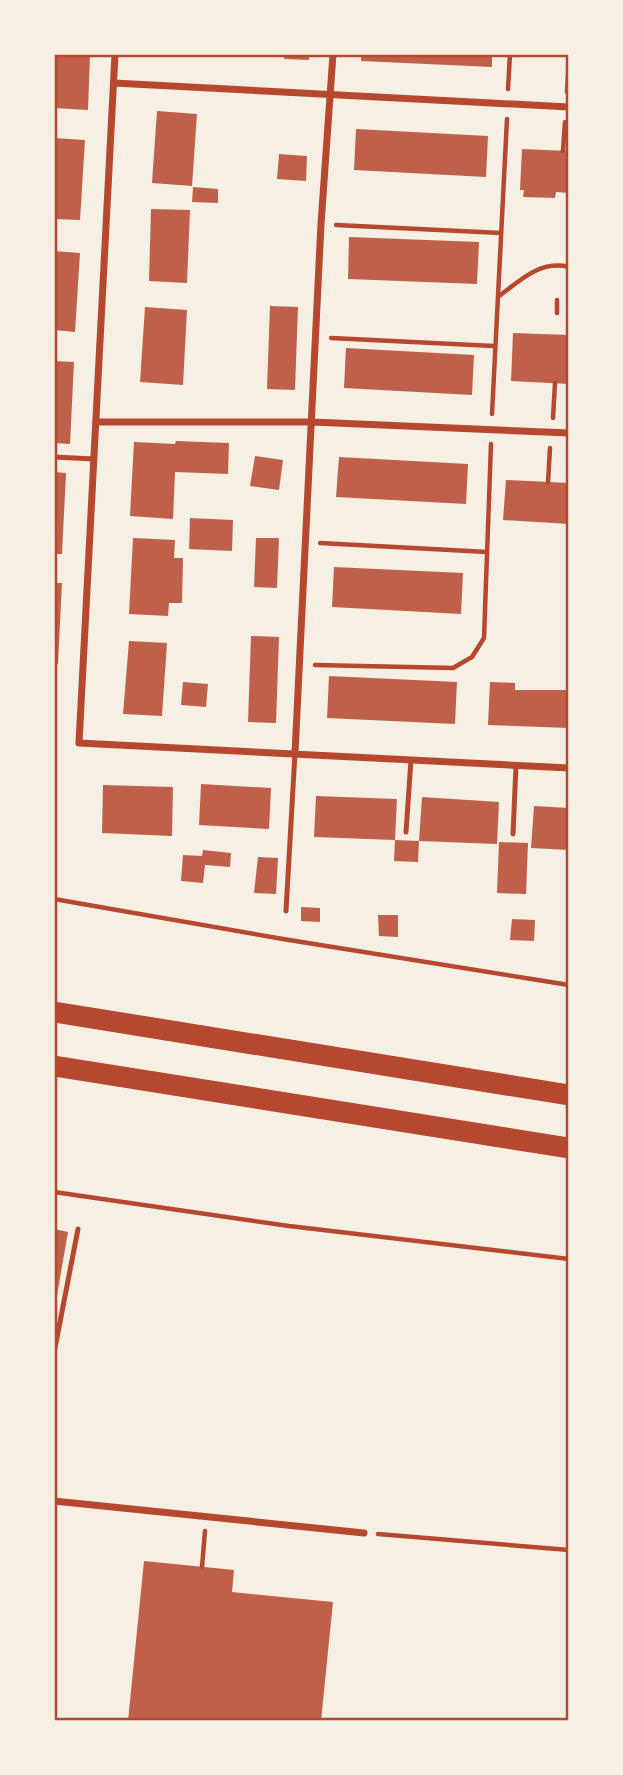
<svg xmlns="http://www.w3.org/2000/svg" width="623" height="1775" viewBox="0 0 623 1775" font-family="Rubik,sans-serif">
<style>
.building{fill:#bf614a}
.lines{fill:none;stroke-linecap:round;stroke-linejoin:round}
.path{stroke:#b5482f;stroke-width:4.5}
.service{stroke:#b5482f;stroke-width:5}
.minor{stroke:#b5482f;stroke-width:7}
.motorway{stroke:#b5482f;stroke-width:21}
.neatline{fill:none;stroke:#b5482f;stroke-width:2.5}
</style>
<rect width="100%" height="100%" fill="#f6efe4"/>
<path class="building" d="M54,54h36l-2,56 -34,-2z
M284,54h25v6l-25,-1z
M361,54h131v13l-131,-6z
M157,111l40,3 -5,72 -40,-3z
M356,129l132,7 -2,41 -132,-7z
M54,138l31,2 -5,80 -26,-1z
M522,149l47,2v42l-13,-1 -1,6 -32,-1 1,-7h-4z
M279,154l28,2 -1,25 -29,-2z
M193,187l25,2v14l-26,-1z
M151,209l39,1 -3,73 -38,-2z
M349,237l130,5 -2,42 -129,-5z
M54,251l26,2 -5,79 -21,-2z
M270,306l28,1 -3,83 -28,-1z
M145,307l42,3 -4,75 -43,-3z
M513,333l56,2v49l-58,-3z
M346,348l128,7 -2,40 -128,-7z
M54,361l20,1 -4,82 -16,-1z
M176,441l53,2 -1,31 -53,-2 -2,47 -43,-3 4,-74 41,2z
M255,456l28,4 -4,30 -29,-4z
M339,457l129,7 -2,40 -130,-7z
M54,472l12,1 -4,81h-8z
M506,480l63,3v41l-66,-4z
M190,518l43,2 -1,31 -43,-2z
M133,538l42,2 -1,18h9l-1,45h-13l-1,13 -39,-2z
M256,538h23l-2,50 -23,-1z
M334,567l129,6 -2,41 -129,-7z
M54,583h8l-4,81h-4z
M251,636l28,1 -3,86 -28,-1z
M129,641l38,2 -5,73 -39,-2z
M329,676l128,6 -2,42 -128,-6z
M183,682l25,2 -2,23 -25,-2z
M490,682l25,1v7h54v38l-81,-3z
M201,784l70,4 -2,41 -70,-4z
M103,785l70,2 -1,49 -70,-3z
M316,796l81,3 -2,41 -81,-3z
M422,797l77,5 -2,42 -78,-3z
M534,806l35,2v42l-38,-2z
M395,840l24,1 -1,21 -24,-1z
M499,842l29,1 -2,51 -29,-1z
M203,850l28,3 -1,14 -25,-2 -2,18 -22,-2 2,-26 19,1z
M258,857l20,1 -2,36 -22,-1z
M301,907l19,1v14l-19,-1z
M378,915h20v22l-19,-1z
M512,919l23,1 -1,21 -24,-1z
M54,1229l14,3 -12,69h-2z
M144,1561l90,9 -2,22 101,10 -12,119h-193z"/>
<g class="lines">
<path class="path" d="M508,89l2,-35
M567,92l2,-34
M563,151l2,-29
M336,225l165,8
M499,296c22,-16 41,-36 70,-29
M557,313v-13
M331,338l163,8
M492,414l15,-295
M553,418l2,-35
M548,482l2,-34
M320,543l167,9
M315,665l138,3 19,-11 12,-19 7,-194
M54,899l229,40 286,46
M54,1192l235,34 280,33
M378,1534l191,16
M202,1567l3,-36"/>
<path class="service" d="M54,457l40,2
M406,832l5,-72
M513,834l3,-68
M286,911l9,-158
M54,1353l24,-124"/>
<path class="minor" d="M115,54l-36,689 490,25
M114,83l455,24
M96,422h216l257,11
M295,753l26,-529 12,-170
M54,1501l310,32"/>
<path class="motorway" d="M54,1012l515,83
M54,1066l515,82"/>
</g>
<rect width="623" height="1775" fill="none" stroke="#f6efe4" stroke-width="112"/>
<rect x="56" y="56" width="511" height="1663" class="neatline"/>
</svg>
